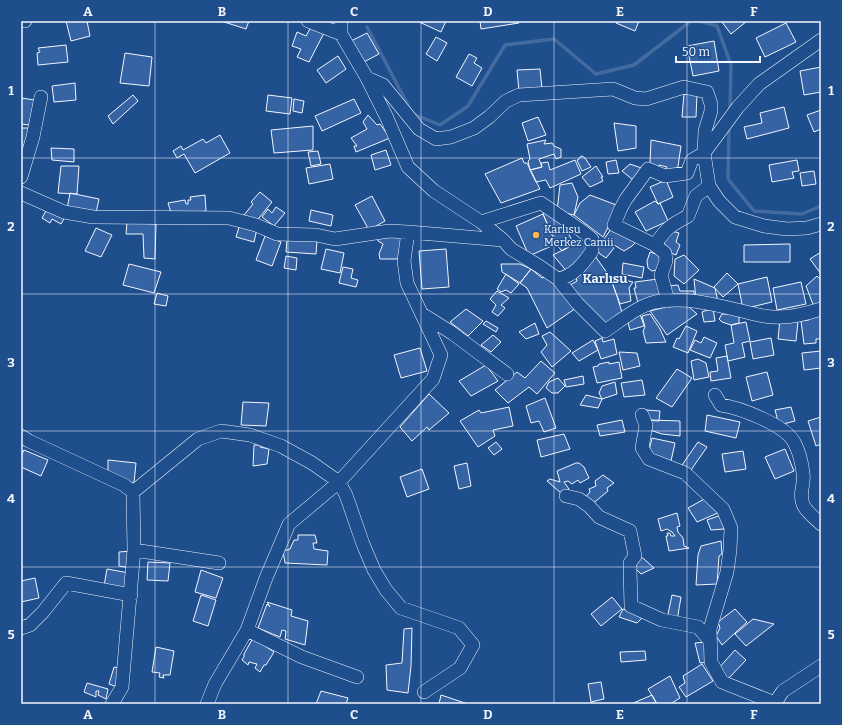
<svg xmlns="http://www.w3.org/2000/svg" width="842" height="725" viewBox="0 0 842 725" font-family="Bitter,serif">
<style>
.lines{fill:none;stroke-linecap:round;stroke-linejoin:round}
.stream{stroke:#446ba0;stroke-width:3.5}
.building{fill:#3563a3;stroke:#f2f6ff}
.minor-casing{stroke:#f2f6ff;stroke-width:14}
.minor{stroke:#1f4e8c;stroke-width:13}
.grid{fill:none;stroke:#f2f6ff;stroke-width:1;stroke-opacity:0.55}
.poi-dot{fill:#ffb74d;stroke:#1f4e8c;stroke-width:1.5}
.labels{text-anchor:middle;stroke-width:3;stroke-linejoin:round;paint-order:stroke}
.poi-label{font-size:11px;fill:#f2f6ff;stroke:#1f4e8c;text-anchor:start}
.quarter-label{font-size:13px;font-weight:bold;fill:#f2f6ff;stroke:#1f4e8c}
.neatline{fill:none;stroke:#f2f6ff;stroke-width:1.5}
.grid-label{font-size:13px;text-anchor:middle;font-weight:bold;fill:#f2f6ff}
</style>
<rect width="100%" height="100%" fill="#1f4e8c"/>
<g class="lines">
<path class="stream" d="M700,21l17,5 14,39 -1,45
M367,27l43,82
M413,114l27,11 28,-19 37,-61 49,-6 42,35 38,-9 57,-44
M729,126l-1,53 26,32 48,3 19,-8"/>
</g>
<path class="building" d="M66,21h21l3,15 -19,5z
M221,21h28l-3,8z
M417,21h29l-5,11z
M480,21h38l1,2 -38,6z
M617,21h22l-4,10 -19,-8z
M723,21h24l-16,13 -9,-12z
M786,23l10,19 -31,15 -9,-19z
M311,27l13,6 -15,29 -12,-5 4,-8 -9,-3 5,-14 9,4z
M367,33l12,21 -21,11 -11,-22z
M436,37l11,6 -10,18 -11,-7z
M714,41l5,30 -26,5 -6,-30z
M66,45l2,17 -30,3 -1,-12 3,-1 -2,-4z
M125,53l27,4 -3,29 -29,-3z
M469,54l8,4 -3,5 8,5 -10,18 -16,-9z
M338,56l8,13 -20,14 -9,-13z
M821,67v25l-17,3 -4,-24z
M540,69l2,20 -23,2 -2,-21z
M75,83l1,17 -22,2 -2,-16z
M684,94h13l-1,23h-14z
M133,95l5,6 -25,23 -5,-8z
M268,95l24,3 -2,16 -24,-3z
M21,98l14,2 -6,25 -8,-1z
M294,99l10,2 -2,12 -9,-2z
M354,99l7,14 -39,18 -7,-15z
M784,107l5,21 -42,11 -3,-12 18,-4 -2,-10z
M821,110v19l-7,3 -7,-17z
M368,115l9,10 3,-1 10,14 -34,14 -2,-6h3l-6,-8 16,-9 -4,-7z
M538,117l8,18 -18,6 -6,-18z
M614,123l22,3v22l-18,3z
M313,126v24l-39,3 -3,-23z
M21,128h8l-4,21 -4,-1z
M220,135l10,18 -35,20 -11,-19 -7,4 -4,-7 8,-5 2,4 20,-11 3,4z
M546,140l-2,4 8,-1 2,3 7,3v8l-5,2 -2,-5 -15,5 3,8 -12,3 -2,-9 2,-2 -3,-15z
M651,140l30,6 -4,27h-14l4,-6 -8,-2v5l-6,-2 -3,-5z
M51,148l23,1v13l-22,-2z
M386,150l5,15 -16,5 -4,-15z
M318,151l3,13 -10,2 -3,-14z
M582,156l3,2 6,9 -9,4 -5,-11 2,-1 1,-2z
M522,158l2,5h3l13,26 -39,14 -16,-29z
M575,160l6,14 -31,14 -4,-8 -10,2 -6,-12 12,-3 -1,-4 7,-1 2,8z
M616,160l3,13 -11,1 -2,-12z
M797,160l2,11 -7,1 2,6 -22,4 -3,-17z
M330,164l3,15 -24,5 -3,-16z
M630,164l17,6 -9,14 -16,-13z
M61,166h18l-2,28 -19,-1z
M596,166l7,11h-2l2,4 -13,6 -8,-10z
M814,171l2,13 -14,2 -2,-13z
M666,180l7,17 -15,7 -8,-17z
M572,183l6,14 -4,18 -17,-4 3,-26z
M260,192l12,10 -17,21 -11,-8 9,-11 -2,-2z
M70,193l29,6 -3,14 -29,-4z
M205,195l1,16 -34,5 -4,-13 17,-3 1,4h2v-4h3l-1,-3z
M590,195l29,11 -16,31 -29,-22 6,-12z
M372,196l13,25 -16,9 -14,-25z
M655,201l3,3 2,-1 8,18 -22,10 -11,-19z
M48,207l18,8 -5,9 -9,-5 -2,4 -8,-5z
M276,207l9,6 -11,13 -12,-9 6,-8 4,4z
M311,210l22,5 -2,11 -22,-5z
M544,212l19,11 11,21 -12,7 -6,-7 -13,-30z
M543,214l13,30 -27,12 -13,-30z
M127,222l29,2 -1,35 -11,-1 -1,-24h-17z
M240,224l17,5 -3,13 -18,-5z
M613,226l25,14 -6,6 -8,5 -20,-12z
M96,228l16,7 -11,22 -16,-6z
M668,230l11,3 -3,9 4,3 -4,10 -10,-4 -3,-15z
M265,236l16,6 -9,24 -16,-6z
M377,236l29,2 -3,21h-23l-1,-5 4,-10 -5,-3z
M586,238l3,14 -20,22 -16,-19z
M287,239l30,2 -1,13 -30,-2z
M601,239l13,9 -8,10 -6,-4 -5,-7z
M790,244v18h-46v-17z
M326,249l18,4 -4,20 -19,-4z
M446,249l3,38 -27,2 -3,-38z
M650,252l12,4 -1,13 -9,2 -4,-3 -1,-7z
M821,252v22l-11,-15z
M684,255l15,15 -15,14 -10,-8 1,-17z
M286,256l11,2 -1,12 -12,-2z
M595,256l15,21 7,19 6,20 -18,12 -38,-41 10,-6 -2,-7z
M623,263l21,4 -2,11 -20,-4z
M129,264l32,8 -7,21 -31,-8z
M501,264h19l11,5 -11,14 -18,-11z
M343,267l10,2 -2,9 7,2 -2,7 -17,-4z
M531,269l11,9 6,-2 31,30 -32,22 -20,-40 -7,-5z
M727,273l11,11 -15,13 -9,-10z
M506,274l13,10 -8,9 -5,-3 -5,2 -4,-3z
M817,276l4,4v26l-7,1 -8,-21z
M610,277l23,5 -4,6 2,13 -11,3z
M767,277l5,25 -29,7 -5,-25z
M658,279l3,19 -23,5 -4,-15h2l-1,-6z
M694,279l21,9 3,14 -22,-2z
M801,282l5,22 -29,6 -4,-22z
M678,285l2,6h14v7l-24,1 -4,-13z
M497,291l12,7 -8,7 4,3 -7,8 -6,-4 4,-7 -6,-6z
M157,293l11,3 -2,10 -12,-2z
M670,306h18l9,8 -30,21 -17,-24z
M713,308l2,13 -11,1 -2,-10z
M466,309l17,12 -15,15 -18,-14z
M821,313v26h-5v4l-12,1 -3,-23 8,-1v-5z
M640,314l4,12 -14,4 -3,-11z
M650,314l10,15 6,13 -20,1 -3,-12 2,-4 -3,-11z
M722,314h17v9l-8,2 -9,-3 -3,-3z
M780,319l18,2 -2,20 -18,-2z
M486,321l12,7 -2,4 -13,-8z
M746,322l4,19 -8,2 3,14 -17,4 -3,-16 9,-2 -3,-18z
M535,323l4,11 -13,5 -7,-7z
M686,326l11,5 -9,22 -15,-6 4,-9 2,1z
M550,332l21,19 -19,16 -11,-15 6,-7 -5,-9z
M493,335l8,7 -10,10 -10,-7z
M704,337l13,6 -7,15 -20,-8 5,-10 6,3z
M602,338l1,4 11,-3 3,15 -16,5 -6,-18z
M771,338l3,17 -21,4 -3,-17z
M593,340l5,10 -19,11 -7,-8z
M420,348l7,23 -26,7 -7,-23z
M821,351v17l-17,2 -2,-17z
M619,352l18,1 3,13 -17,4z
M727,356l4,22 -20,3 -1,-9 8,-1 -2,-13z
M698,359l8,4 3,14 -15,3 -3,-19z
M541,361l14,12 -18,21 -8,-7 -21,16 -13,-13 22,-18 8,6z
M609,362v2l10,-2 3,16 -25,5 -4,-16 5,-1 1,-2z
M486,365l12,16 -27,15 -12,-15z
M677,369l15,9 -20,29 -16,-9z
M767,372l6,23 -21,6 -6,-24z
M583,376l1,8 -18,3 -2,-7z
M558,378l7,8 -7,7h-6l-6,-5 3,-6z
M642,380l3,15 -21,2 -3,-14z
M615,382l2,12 -15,5 -3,-6 3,-7z
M429,394l20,19 -20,17 -2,-3 -15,14 -12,-14z
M586,395l16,4 -4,9 -18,-3z
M545,398l11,30 -12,4 -5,-11 -8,2 -5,-17z
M243,402l26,1 -3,23 -25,-1z
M509,407l4,19 -20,4 2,6 -17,11 -18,-26 19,-11 2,3z
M791,407l4,14 -16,4 -4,-15z
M646,410l14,1 -1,10 -14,-1z
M707,415l33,7 -4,16 -31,-7z
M821,417v27l-5,2 -8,-25z
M622,420l3,12 -25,4 -3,-11z
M651,420l29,1v15l-18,-2 -12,-4z
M564,434l6,15 -29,8 -4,-17z
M652,438l23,5 -4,18 -23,-6z
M496,442l6,7 -8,6 -6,-7z
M698,442l9,5 -16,23 -9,-5z
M254,445h7l-1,2 9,2 -2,15 -14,2z
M785,449l9,22 -19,8 -10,-22z
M24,450l24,10 -7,16 -20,-9v-11z
M743,451l3,18 -21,3 -3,-18z
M108,460l28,3 -2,20 -16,-1 -10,-5z
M467,463l4,23 -12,3 -5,-23z
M576,463h3l5,4 5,11 -9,5 -2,-3 -6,4 -4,-3 -4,1 5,7 -7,5 -15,-13 3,-2 10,3 -3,-11z
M422,469l7,20 -22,8 -7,-20z
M603,475l11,8 -7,5 1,3 -17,14 -8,-5 7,-8 -1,-3 7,-3 -1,-5z
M706,498l14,14 -23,10 -9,-14z
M677,513l3,13 -3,1 1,5 5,6 1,8 5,2 -20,3 -3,-15h2l-1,-3h3l1,3h4l-3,-4 -5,-3 -6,2 -3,-12z
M721,515l3,14 -13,1 -4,-10z
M298,535h17l2,8h-4l1,6 14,2 -1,14 -42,-2 -2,-12 7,-2 4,-9h4z
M721,541l1,13 -3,2 -2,28 -21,1 2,-30 3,-9z
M131,551l-1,17 -11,-2v-14z
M639,556l5,3 10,9 -13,6 -11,-11z
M148,562l22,1 -2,18 -21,-1z
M107,569l22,4 -3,17 -22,-4z
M201,570l22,8 -7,20 -21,-6z
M35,578l4,20 -18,4v-21z
M201,595l15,5 -8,26 -15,-5z
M672,595l9,2 -4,24 -10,-2z
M612,597l10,12 -21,17 -10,-12z
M267,602l25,8 -1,6 17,5 -3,24 -20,-6 1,-8 -4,-1 -2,7 -22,-9 9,-24 3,3z
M623,609l20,8 -6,6 -18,-6z
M735,609l12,13 -25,23 -6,-9 4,-8 -2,-6z
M753,619l21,5 -28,22 -11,-12z
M412,628l-1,38 -3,27 -21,-3 -1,-25 16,-2 2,-34z
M253,638l21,14 -8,13h-2l-4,7 -5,-4 2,-4 -8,-2 -1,3 -6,-5 2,-3v-3z
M705,642l4,20 -9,1 -5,-20z
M156,647l18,4 -4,24h-7l1,3 -5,-1 1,-4 -8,-1z
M735,650l11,10 -19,20 -10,-10z
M645,651l1,9 -25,2 -1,-10z
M702,664l11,17 -27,16 -7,-10 6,-4 -2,-7z
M114,667l10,2 -7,18 -8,-3z
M670,676l10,22 -10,6h-13l-9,-15z
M601,682l3,17 -13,3 -3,-18z
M87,683l21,6 -2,10 -8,-4 1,-4h-3v6l-12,-5z
M321,691l27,7 -2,6h-30z
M441,695l27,9h-29z
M652,695l4,7 -6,2h-19z"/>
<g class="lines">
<g class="minor-casing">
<path id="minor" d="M21,21h4
M308,21l33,13
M341,21v13l26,44 20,40 21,49 26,24 47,31 22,18 8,9 28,17 19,13c16,-3 25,-15 34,-28v-12l-10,-8 -41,-28 -60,19
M367,78l16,7 36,44 17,10 15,-2 23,-9 15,-11 17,-16 13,-6 94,-6 22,9 11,1 38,-12 23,5 4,12v7l-6,20 -1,22 5,33 10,15 16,16 29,9 23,3 20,-1 14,-4
M21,177l12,-40 8,-40
M21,193l43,19 29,5 136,1 27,7 21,9 39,1 19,4 54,-8 19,1
M655,245c11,-17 16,-20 33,-29l8,-20 13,-10
M558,279l19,24 28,28c15,-10 33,-25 50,-29 31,-6 61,3 91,10 9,2 18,5 27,5 17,1 32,-3 48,-8
M668,301l-7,-26 5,-14 -1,-8 -10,-8 -41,-20 6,-15 6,-11 22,-30 17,7 22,-3 5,-13 12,-7 34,-46 21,-23 62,-44
M422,314l30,19 55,41
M715,395l6,10c19,3 66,20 74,39 4,8 7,20 8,29 1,5 0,11 -1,16 -3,18 6,23 19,35
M642,415l4,10 -4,23 7,11 36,14 38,36 8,19 -1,22 -3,22 -17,57 1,33 11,20 53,21 8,-12 38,-25
M21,436l8,5 95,44 9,7
M133,492l65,-53 23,-8 29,4 31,11 31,17 27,19 7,13 17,49 11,26 12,20 15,18 58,20 14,17 -13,23 -36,24
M566,496l13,3 10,7 10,11 31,14 5,25 -5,7v6l1,37 31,14 36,7 12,14
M134,550l85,13
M21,628l9,-3 13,-13 23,-29 65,12
M357,677l-55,-20 -55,-27 19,-52 23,-54 50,-42 94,-103 8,-24 -34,-72 -3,-22 4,-29 95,8
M112,704l10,-17 12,-137 -1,-58
M207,704l8,-20 32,-54"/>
</g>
<use href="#minor" class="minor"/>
</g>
<path class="grid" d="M155,21v683M288,21v683M421,21v683M554,21v683M687,21v683M21,158h800M21,294h800M21,431h800M21,567h800"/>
<circle class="poi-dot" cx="536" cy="235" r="4"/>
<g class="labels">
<g class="poi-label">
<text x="544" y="233">Karlısu<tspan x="544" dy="13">Merkez Camii</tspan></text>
</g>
<g class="quarter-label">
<text x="605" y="283">Karlısu</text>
</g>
</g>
<rect width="842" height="725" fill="none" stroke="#1f4e8c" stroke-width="44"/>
<path d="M676 56v6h84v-6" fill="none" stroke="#f2f6ff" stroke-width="2"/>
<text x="682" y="56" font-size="12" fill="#f2f6ff" stroke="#1f4e8c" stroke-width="3" paint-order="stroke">50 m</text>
<rect x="22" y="22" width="798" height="681" class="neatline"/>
<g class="grid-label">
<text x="88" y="16">A</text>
<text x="222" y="16">B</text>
<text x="354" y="16">C</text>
<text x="488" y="16">D</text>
<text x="620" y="16">E</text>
<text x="754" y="16">F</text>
<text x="11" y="95">1</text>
<text x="831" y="95">1</text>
<text x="11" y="231">2</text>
<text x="831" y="231">2</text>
<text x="11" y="367">3</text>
<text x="831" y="367">3</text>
<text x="11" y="503">4</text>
<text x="831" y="503">4</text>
<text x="11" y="639">5</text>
<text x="831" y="639">5</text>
<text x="88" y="719">A</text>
<text x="222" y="719">B</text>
<text x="354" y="719">C</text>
<text x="488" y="719">D</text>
<text x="620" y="719">E</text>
<text x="754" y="719">F</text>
</g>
</svg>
